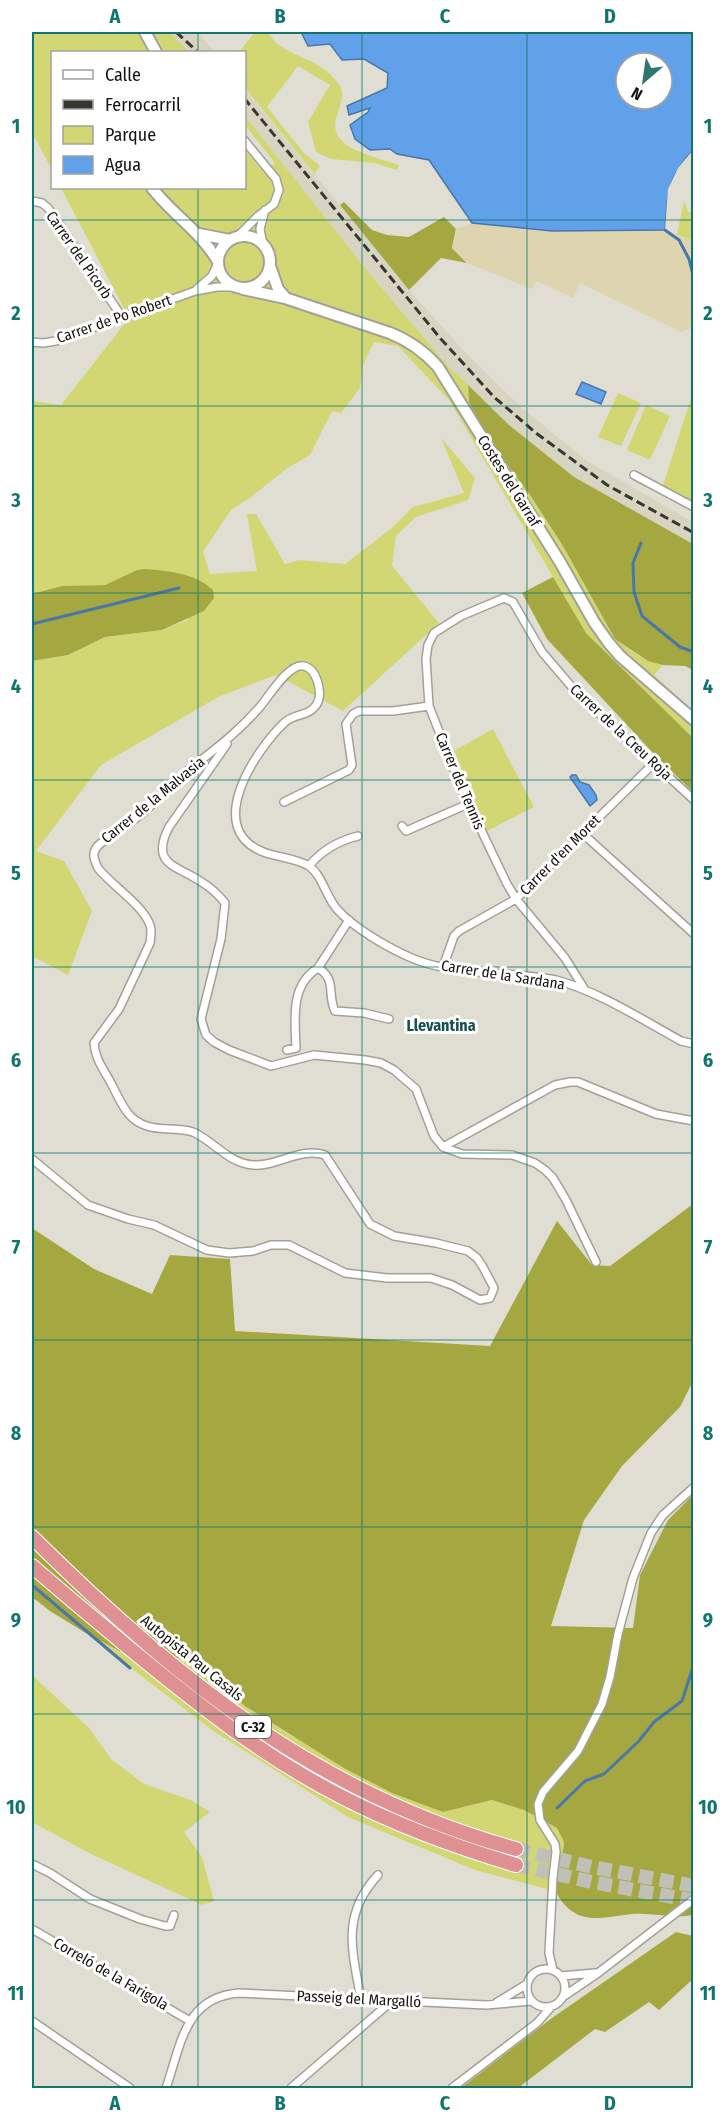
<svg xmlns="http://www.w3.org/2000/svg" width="725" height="2120" viewBox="0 0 725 2120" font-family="'Fira Sans Condensed',sans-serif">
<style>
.built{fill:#d7d4c1}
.green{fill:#d2d774}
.forest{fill:#a5a840}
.sand{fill:#ded5b0}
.water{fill:#61a1ea;stroke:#4a76a8;stroke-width:1.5;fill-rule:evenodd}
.pier{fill:#e0ded3}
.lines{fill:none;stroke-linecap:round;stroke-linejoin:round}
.stream{stroke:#4a76a8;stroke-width:3}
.motorway-tunnel{stroke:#c1c0b6;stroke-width:14;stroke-dasharray:14 7;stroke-linecap:butt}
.minor-casing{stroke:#a3a197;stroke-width:10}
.secondary-casing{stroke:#a3a197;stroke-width:14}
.motorway-casing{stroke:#fff;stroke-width:16}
.minor{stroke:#fff;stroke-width:7}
.secondary{stroke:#fff;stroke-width:10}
.motorway{stroke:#de9093;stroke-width:14}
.rail{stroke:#383631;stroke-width:3;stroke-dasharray:9 4.5;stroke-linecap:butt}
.grid{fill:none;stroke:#0f766e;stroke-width:1.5;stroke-opacity:0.55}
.labels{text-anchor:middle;stroke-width:6;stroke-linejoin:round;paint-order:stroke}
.shield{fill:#fff;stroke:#5a5a57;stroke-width:1.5}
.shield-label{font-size:14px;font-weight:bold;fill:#14130f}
.street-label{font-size:15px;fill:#14130f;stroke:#fff}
.neighbourhood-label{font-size:16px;font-weight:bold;fill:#16514b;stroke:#fff}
.neatline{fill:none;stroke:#0f766e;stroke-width:2}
.grid-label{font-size:20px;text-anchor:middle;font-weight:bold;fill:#0f766e}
</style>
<rect width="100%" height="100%" fill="#e0ded3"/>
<path class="built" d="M168,32h29l18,20h-25z
M244,88l165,202 55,61 58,57 65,53 106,61v22l-119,-67 -65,-52 -60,-58 -76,-89 -128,-162z"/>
<path class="green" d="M32,32h136l22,20h-138v118l-20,-38z
M255,32h12c4,4 7,10 12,13 17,12 37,15 52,30 2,3 7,7 9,11 11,22 -26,42 15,64 14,6 30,10 44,15l-2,5 -22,-7 -44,-4 -15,-7 -8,-30 22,-37 -32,-19 -31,41 37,46 16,13 -5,8 -70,-86 -1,-36h-5z
M245,116l128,162 76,89 19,18 1,17 32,55 29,38 45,70 40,73 20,15 13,8 15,4 -9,10 39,37v26l-107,-105 -137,-233 -51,-54 -24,-4 -11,23 -3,23 -19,25 -9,-2 -22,44 -24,14 -36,29 -19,12 -28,42 7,22 47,-3 -10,-57h9l29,50 14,-4 46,4 47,-36 21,-21 51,-14 -23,-55 34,40 -7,22 -52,17 -20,19 -4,30 47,57 -96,88 -67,-36 -58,22 -117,68 -65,86 28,10 28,50 -24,64 -36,-19v-295l36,-6 37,-18 57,-7 26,-10 11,-40 -33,-9 -29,-1 -32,15 -43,1 -30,8v-193l29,4 68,-87 -68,-130h183l1,-38 18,21 12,-8 -30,-38z
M684,201l4,10 5,3v38l-2,-12 -14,-6z
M693,392v109l-30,-16z
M618,393l23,10 -20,43 -23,-9z
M646,405l24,11 -20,44 -23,-10z
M493,729l41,78 -47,24 -19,-39 3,-2 -17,-39z
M84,1632l43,23 40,1 20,4 42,24 2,9 14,13 43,28 155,78 49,-12 32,10 33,18 7,14 -1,9 -8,40 -80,-21 -127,-53 -136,-87z
M32,1675l57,53 22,31 33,25 47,16 19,12 -26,20 18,25 12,44 -12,4 -111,-51 -59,-32z"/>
<path class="forest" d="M344,202l28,28 15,5 22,2 35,-20 12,12 -4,19 15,15 -26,-5 -32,32 -69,-85z
M468,385l41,40 65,52 119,67v126l-8,-4 -22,-1 -15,-4 -33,-22 -52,-93 -33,-51 -48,-64 -13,-29z
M146,569c23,2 49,4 67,21l1,8 -10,13 -42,19 -57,7 -37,18 -36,6v-67l30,-8 43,-1 32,-15z
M553,577l33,56 107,105v54l-39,-38 -107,-115 -25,-46z
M693,1204v177l-13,26 -58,59 -38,54 -33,106 82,2 7,-53 28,-55 25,-25v420c-19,4 -41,-3 -61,-1 -34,4 -57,13 -77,-23l8,-40 1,-9 -7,-14 -33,-18 -32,-10 -49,12 -51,-19 -48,-25 -99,-62 -14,-13 -2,-9 -43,-24 -19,-4 -40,-1 -43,-23 -34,-21 -18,-14v-369l62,41 58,25 18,-39 60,4 5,72 255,15 67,-125 35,44 18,1z
M676,1932l17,4v43l-34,31 -10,-8 -44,30 -10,-3 -77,59h-57l91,-70z"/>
<path class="sand" d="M472,223l80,8 113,-1 26,10 3,12 -1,76 -12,4 -101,-49 -7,15 -36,-17 -5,8 -65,-26 -15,-15 4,-19z"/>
<path class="water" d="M301,32h392v118c-27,30 -25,41 -28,80l-113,1 -80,-8 -43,-63 -32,-6 -7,-5 -20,1 -15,-11 -5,-14 18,-13 2,-4 -21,7 -2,-9 40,-18 1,-15 -24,-14 -22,1 -12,-16 -22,2zM626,63h36v36h-36z
M582,382l24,10 -5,12 -25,-10z
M572,775h4l4,7 9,3 7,10 1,5 -7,6 -20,-29z"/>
<path class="pier" d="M693,150l1,5 -14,15 -9,20 -3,41 -3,-1 3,-41 10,-21z"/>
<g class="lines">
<path class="stream" d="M665,230l14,10 10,19 5,20
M641,543l-8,20 1,29 8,24 38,31 14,5
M32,624l147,-36
M32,1585l98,83
M557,1808l28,-27 19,-7 34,-32 16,-20 28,-21 12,-37"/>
<path class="motorway-tunnel" d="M516,1849l76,18 102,19
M516,1865l76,17 102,19"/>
<g class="minor-casing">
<path id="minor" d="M32,201l10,2 6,5 74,109
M237,237l21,-21 16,-12 5,-14 -3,-11 -32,-39
M263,245l-3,-16 5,-19
M197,289l15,-13 5,-11
M32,342l11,1 13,-2 139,-50 22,-4h16
M634,475l60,32
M227,744l-58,83c-19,37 6,38 31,54 10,6 18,13 25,22l-4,36 -20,80 5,16 8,7 15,8 42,16 43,-11 51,5 16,3 13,7 22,19 18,47 9,11 19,7 50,1 23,8 10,7 8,8 13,22 30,62
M284,802l65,-32 3,-5 -6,-41 7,-10 6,-3h34l36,-5
M402,826l4,5 62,-27
M582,833l112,101
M309,866c12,-15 29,-25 49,-30
M443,967l11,-31 5,-5 57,-32 138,-136
M318,968c19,11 9,27 17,43l29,2 25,6
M585,990l-20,-32 -49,-59 -9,-15 -45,-94 -33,-84 -3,-47 2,-14 6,-12 27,-17 43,-18 9,4 29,50 35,41 117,107
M287,1050l9,-2c-1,-29 -6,-63 22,-80l31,-48
M443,1147l112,-62 15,-3h8l78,32 38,7
M32,1159l56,46 40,14 26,6 53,25 22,3 24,-2 18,-6h18l56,28 42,5h44l21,7 28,15 10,-2 4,-10 -11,-21 -6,-9 -9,-7 -32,-8 -42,-7 -24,-12 -45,-69c-26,-8 -48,12 -72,10 -25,-2 -38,-23 -60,-33 -15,-5 -31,-1 -46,-6 -20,-6 -26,-24 -35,-41 -7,-14 -17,-25 -18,-42l25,-34 31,-66c1,-6 2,-12 0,-18 -8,-21 -38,-39 -52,-57 -5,-10 -7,-17 3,-25 15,-11 30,-20 44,-32 10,-9 19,-19 28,-28 30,-26 59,-44 86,-75 9,-10 30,-46 45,-42 13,3 19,27 13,38 -8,13 -23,9 -33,19 -30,29 -82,108 -18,130 13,4 32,6 43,13 13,9 17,30 27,42 17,20 54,41 78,51 35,14 76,13 113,17 9,1 20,2 29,4 44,12 85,39 125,61l13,3
M32,1864l18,9 40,26 50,20 25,7h5l4,-11
M32,1929l158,92
M527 1988a19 19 0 1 1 38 0a19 19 0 1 1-38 0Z
M553,1970l-4,-17 4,-76 3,-25 -1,-8 -15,-24 -2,-16 5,-12 35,-41 24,-47 8,-27 8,-43 15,-56 18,-45 12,-18 31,-28
M561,1976l34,-3
M564,1996l34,-23 96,-74
M361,1999c-9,-49 -20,-84 17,-124
M496,2003l31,-19
M32,2021l98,67
M166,2088c15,-42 18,-91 73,-95l247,12 46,-4
M291,2088l102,-88
M452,2088l85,-65 15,-17"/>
</g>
<g class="secondary-casing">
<path id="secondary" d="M145,32l11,20
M152,188c20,26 48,43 65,72
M199,234l31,6
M218 262a26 26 0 1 1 52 0a26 26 0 1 1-52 0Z
M270,266l8,23 7,8
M243,289l42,9 105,35c20,8 34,18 48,34l122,195 34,60 14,20 12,14 74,64"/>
</g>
<g class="motorway-casing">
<path id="motorway" d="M32,1537c142,141 287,258 484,312
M32,1566c32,28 65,55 97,82 67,55 136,110 213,149 56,29 114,50 174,68"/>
</g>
<use href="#minor" class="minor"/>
<use href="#secondary" class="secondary"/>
<use href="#motorway" class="motorway"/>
<path class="rail" d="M176,32l22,20
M244,98l196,240 54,59 42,36 71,52 87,48"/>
</g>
<path class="grid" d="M198,32v20M362,32v2056M527,32v2056M198,188v1900M32,220h662M32,406h662M32,593h662M32,780h662M32,967h662M32,1153h662M32,1340h662M32,1527h662M32,1714h662M32,1900h662"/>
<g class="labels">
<rect class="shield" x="235" y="1716" width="36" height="22" rx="4.5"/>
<g class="shield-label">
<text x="253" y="1732">C-32</text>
</g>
<g class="street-label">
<text transform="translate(79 255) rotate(55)" y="5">Carrer del Picorb</text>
<text transform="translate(114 319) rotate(-19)" y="5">Carrer de Po Robert</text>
<text transform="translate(509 481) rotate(58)" y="5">Costes del Garraf</text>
<text transform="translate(621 732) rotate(43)" y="5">Carrer de la Creu Roja</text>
<text transform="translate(460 781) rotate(67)" y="5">Carrer del Tennis</text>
<text transform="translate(153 800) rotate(-39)" y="5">Carrer de la Malvasia</text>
<text transform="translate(560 855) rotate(-45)" y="5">Carrer d'en Moret</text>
<text transform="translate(503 975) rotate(9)" y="5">Carrer de la Sardana</text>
<text transform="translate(192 1658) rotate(39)" y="5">Autopista Pau Casals</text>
<text transform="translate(111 1974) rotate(30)" y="5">Correló de la Farigola</text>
<text transform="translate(359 1999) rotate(3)" y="5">Passeig del Margalló</text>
</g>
<g class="neighbourhood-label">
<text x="441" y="1031">Llevantina</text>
</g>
</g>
<rect width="725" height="2120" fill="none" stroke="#ffffff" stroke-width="66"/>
<rect x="51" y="51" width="195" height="138" fill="#ffffff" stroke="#a1a19f" stroke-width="1.5"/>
<rect x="63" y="70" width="30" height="9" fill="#ffffff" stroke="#a1a19f" stroke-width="1.5"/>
<text x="105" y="81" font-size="18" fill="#14130f">Calle</text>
<rect x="63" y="100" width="30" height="9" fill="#383631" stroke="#a1a19f" stroke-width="1.5"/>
<text x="105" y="111" font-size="18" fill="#14130f">Ferrocarril</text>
<rect x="63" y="126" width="30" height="18" fill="#d2d774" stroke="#a1a19f" stroke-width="1.5"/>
<text x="105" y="141" font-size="18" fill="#14130f">Parque</text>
<rect x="63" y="156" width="30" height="18" fill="#61a1ea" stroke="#a1a19f" stroke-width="1.5"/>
<text x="105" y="171" font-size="18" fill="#14130f">Agua</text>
<g transform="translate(644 81) rotate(209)"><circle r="28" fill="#ffffff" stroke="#a1a19f" stroke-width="1.5"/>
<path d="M0-4.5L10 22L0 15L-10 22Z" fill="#2f776f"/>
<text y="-9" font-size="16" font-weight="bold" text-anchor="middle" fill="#14130f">N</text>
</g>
<rect x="33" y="33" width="659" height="2054" class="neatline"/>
<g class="grid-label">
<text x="115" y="23">A</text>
<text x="280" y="23">B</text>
<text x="445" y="23">C</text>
<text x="610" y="23">D</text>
<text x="16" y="133">1</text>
<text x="708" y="133">1</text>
<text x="16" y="320">2</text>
<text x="708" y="320">2</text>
<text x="16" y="507">3</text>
<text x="708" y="507">3</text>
<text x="16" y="693">4</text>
<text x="708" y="693">4</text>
<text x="16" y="880">5</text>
<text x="708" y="880">5</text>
<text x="16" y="1067">6</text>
<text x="708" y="1067">6</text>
<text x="16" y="1254">7</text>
<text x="708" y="1254">7</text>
<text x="16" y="1440">8</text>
<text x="708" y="1440">8</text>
<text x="16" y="1627">9</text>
<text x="708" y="1627">9</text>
<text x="16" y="1814">10</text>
<text x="708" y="1814">10</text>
<text x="16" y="2000">11</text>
<text x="708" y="2000">11</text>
<text x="115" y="2110">A</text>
<text x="280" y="2110">B</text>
<text x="445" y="2110">C</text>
<text x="610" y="2110">D</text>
</g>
</svg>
